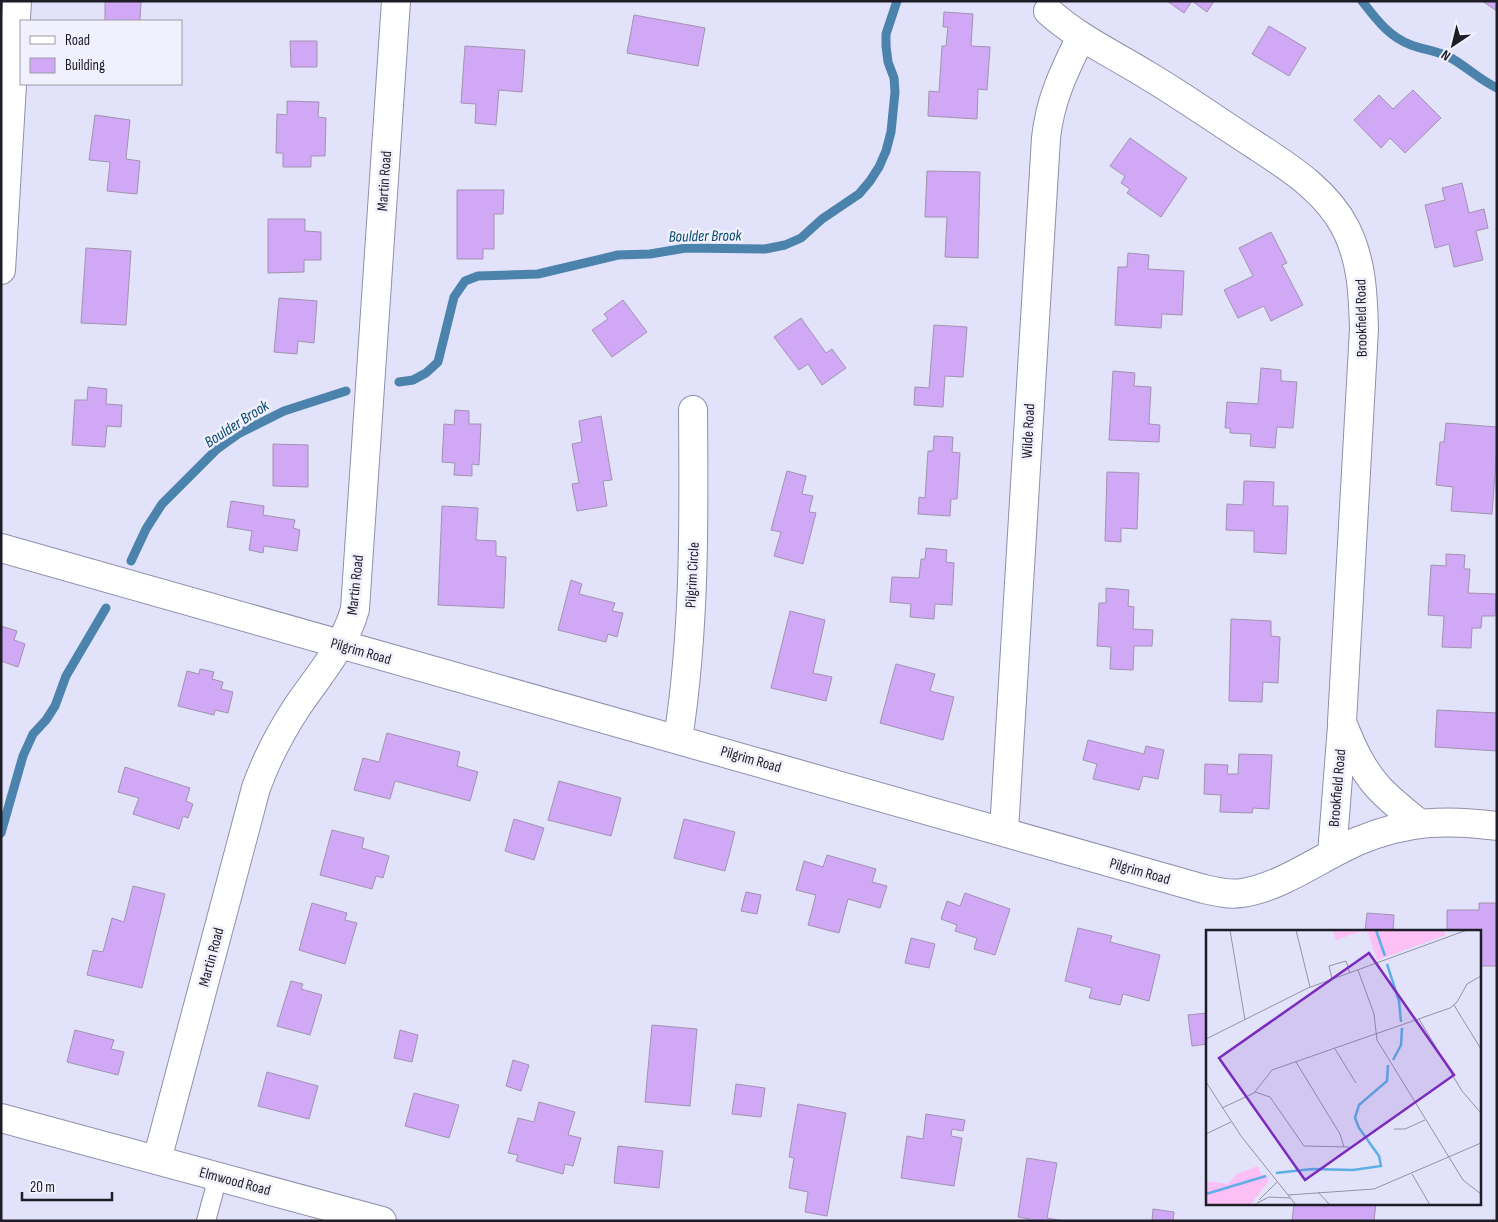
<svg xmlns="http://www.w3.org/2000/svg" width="1498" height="1222" viewBox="0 0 1498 1222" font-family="'Sofia Sans Condensed',sans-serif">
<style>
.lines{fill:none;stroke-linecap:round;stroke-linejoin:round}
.stream{stroke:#4b83ad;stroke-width:9}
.building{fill:#d0a8f5;stroke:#a194af}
.service-casing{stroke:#8f8fab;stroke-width:20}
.minor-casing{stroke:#8f8fab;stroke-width:30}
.tertiary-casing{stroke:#8f8fab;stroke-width:30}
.service{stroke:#fff;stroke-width:18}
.minor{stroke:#fff;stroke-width:28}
.tertiary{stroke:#fff;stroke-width:28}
.labels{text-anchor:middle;stroke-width:5;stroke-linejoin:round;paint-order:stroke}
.street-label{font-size:15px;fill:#1d1c27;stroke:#f1f1fd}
.water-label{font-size:16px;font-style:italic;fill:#08496e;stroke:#f1f1fd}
.inset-river{fill:none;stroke:#5fafe7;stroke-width:2.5}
.inset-road{fill:none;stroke:#9393a6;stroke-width:1}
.view{fill:#7b2cbf;fill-opacity:0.15;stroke:#7b2cbf;stroke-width:2.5}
.inset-edge{fill:none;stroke:#1d1c27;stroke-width:2.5}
</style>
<rect width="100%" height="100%" fill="#e2e2fb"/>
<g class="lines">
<path class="stream" d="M1362,1c14,18 27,36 49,44 13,5 28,6 40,13 16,9 29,22 46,30
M399,382l14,-2 13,-7 12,-11 16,-65 11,-16 13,-5 60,-2 80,-19 32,-1 36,-6 79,1 20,-4 16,-7 21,-19 37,-25 11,-13 9,-14 7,-16 5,-19 4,-40 -1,-14 -6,-16 -2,-16v-12l11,-33
M131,561l15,-32 16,-25 55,-55 21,-15 46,-23 62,-20
M1,833l22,-77 10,-22 13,-14 9,-14 11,-30 40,-68"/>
</g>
<path class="building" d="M105,1h36l-1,20h-35z
M1167,1h47l-7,11 -15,-11 -8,12z
M1482,1h15v10z
M944,12l29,2 -2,32 19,1 -3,43 -9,-1 -1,30 -49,-3 1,-25 10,1 3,-46h4l2,-19h-5z
M634,15l71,13 -7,38 -71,-13z
M1269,26l37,22 -17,28 -37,-22z
M290,41h27v26h-26z
M465,46l60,4 -3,42 -23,-2 -3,35 -21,-2 1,-19 -15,-1z
M1413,90l28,28 -36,35 -15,-15 -9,10 -27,-28 25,-25 14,14z
M287,101l32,1 -1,15 8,1 -1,38h-14v11h-28v-14h-7l1,-39 10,1z
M95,115l35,5 -4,39 14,2 -3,33 -30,-3 3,-29 -21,-2z
M1130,138l57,40 -26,39 -34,-24 3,-4 -9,-6 4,-7 -15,-10z
M927,171l53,1 -2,86 -33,-1 2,-40h-22z
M1462,183l7,30 15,-4 4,19 -12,3 7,29 -29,7 -5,-23 -14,4 -10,-43 20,-5 -3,-12z
M457,190h47l-1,24h-9v35h-11v10h-26z
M268,219h37v12l16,1v28h-17v12l-36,1z
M1271,232l16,31 -5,2 21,40 -32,16 -7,-15 -26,12 -14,-28 29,-14 -14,-28z
M86,248l45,3 -5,74 -45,-2z
M1128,253l21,2 -1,14 36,2 -2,44 -20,-1 -1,14 -46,-3 3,-58h9z
M279,298l38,3 -3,42 -16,-2 -1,13 -23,-2z
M623,300l24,32 -35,25 -20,-27 16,-11 -4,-5z
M801,318l25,35 6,-4 14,19 -24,17 -14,-21 -9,6 -25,-33z
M934,325l33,2 -4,50 -18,-1 -2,31 -29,-2 1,-18 14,1z
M1261,368l20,2v11l16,1 -4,46 -16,-1 -2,21 -25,-2 1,-12 -21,-1v-5h-5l2,-26 31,2z
M1113,371l22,2 -1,13 17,1 -2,37 11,1 -1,17 -50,-2z
M88,387l19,2 -1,15 16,1 -1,22 -14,-1 -2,21 -33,-2 3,-45h12z
M455,410l14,1v13h12l-2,41 -7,-1v12l-18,-1 1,-12 -13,-1 2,-38 10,1z
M601,416l11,64 -9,1 4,25 -30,5 -5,-27 7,-1 -7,-39 10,-2 -3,-21z
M1446,423l51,4v20l-5,67 -41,-3 2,-24 -17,-2 4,-43h4z
M934,436l19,1 -1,15 8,1 -3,46h-6l-1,17 -32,-2 1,-17 6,1 3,-47h5z
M273,444l35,1v42l-35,-1z
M787,471l19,5 -4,18 11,2 -4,16 7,1 -13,51 -29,-8 7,-24 -10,-2z
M1107,472l32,1 -2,56 -16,-1v14l-16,-1z
M1244,481l30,1 -1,24h15l-2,48 -32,-2v-21l-28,-1 1,-26 16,1z
M231,501l33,5 -1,9 32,5 -2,8 7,2 -3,21 -33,-5 -1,7 -14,-3 3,-19 -25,-4z
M442,506l36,2 -2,32 20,1v15l10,1 -2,51 -66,-3z
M926,548l21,2 -1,12 8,1 -2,42 -17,-1 -1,15 -24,-2 1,-13 -21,-2 2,-25 27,1 2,-19h4z
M1446,554l19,1 -1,14h6l-2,24 28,1 -1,22h-13l-1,12h-9l-1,20 -29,-1 2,-31 -16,-1 3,-50 15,1z
M571,580l11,4 -3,10 36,9 -3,8 11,2 -6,24 -9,-3 -2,8 -48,-12z
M1106,588l23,2 -1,16 6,1 -1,22 20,1 -1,16h-18l-1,24 -23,-1 1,-22 -14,-1 2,-43h7z
M790,611l35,9 -12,53 19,4 -6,24 -55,-13z
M1231,619l40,2v15l9,1 -2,46 -15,-1 -1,20 -33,-1z
M1,626l16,5 -3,9 11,4 -7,23 -17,-6z
M896,664l39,10 -5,17 24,6 -11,43 -63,-17z
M200,669l14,3 -2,7 11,3 -2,7 12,3 -5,21 -13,-3 -1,5 -36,-9 9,-35 12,3z
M1437,710l60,3v38l-62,-4z
M387,733l73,19 -3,14 21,6 -8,29 -75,-20 -5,18 -36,-9 9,-32 16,4z
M1088,740l56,14 2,-8 18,4 -6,29 -15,-3 -4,14 -46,-11 4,-15 -14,-4z
M1239,754l33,1 -3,54 -16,-1 -1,5 -32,-1 1,-17 -17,-1 1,-30 23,1 -1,9h11z
M125,767l65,21 -4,13 7,3 -5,14 -5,-2 -4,13 -46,-15 6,-16 -21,-6z
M559,781l62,17 -10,38 -63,-16z
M514,819l30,9 -10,32 -29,-9z
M684,819l51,13 -10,39 -51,-13z
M332,830l32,8 -2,10 27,8 -6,22 -7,-2 -4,13 -52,-14z
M827,855l49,14 -4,13 15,4 -7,22 -32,-9 -9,34 -31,-8 8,-30 -20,-5 8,-29 19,6z
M133,886l32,8 -23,94 -55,-13 6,-25 10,2 9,-34 12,4z
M746,892l15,3 -4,19 -16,-3z
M965,893l45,16 -15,46 -21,-6 3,-11 -22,-7 2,-6 -16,-6 6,-18 13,5z
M312,903l35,10 -2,7 12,3 -12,41 -46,-14z
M1479,903h18v63h-14l-4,-4v-31h-32v-21h32z
M1367,913l27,2 -1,16h-28z
M1078,928l34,8 -2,6 50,13 -11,46 -26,-7 -3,11 -31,-7 3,-10 -27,-7z
M911,938l24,6 -6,24 -24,-5z
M291,981l12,3 -2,5 21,6 -12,40 -33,-9z
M1207,1013v31l-15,2 -4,-31z
M652,1025l45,4 -7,77 -45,-4z
M75,1030l39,10 -3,9 13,3 -6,23 -51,-13z
M400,1030l18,5 -6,27 -18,-4z
M513,1060l16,5 -8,26 -15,-5z
M267,1072l51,14 -9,33 -51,-13z
M736,1084l29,4 -4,29 -29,-3z
M414,1093l45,12 -10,33 -44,-12z
M539,1102l36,10 -7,23 13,3 -8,28 -8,-2 -2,10 -47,-13 2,-6 -10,-2 10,-35 16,4z
M798,1104l48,9 -19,103 -22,-4 3,-20 -19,-4 5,-30 -5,-1z
M926,1114l39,6 -2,11 -11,-2 -1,7 11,2 -8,48 -53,-8 6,-42 16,3z
M618,1146l45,5 -4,37 -45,-5z
M1027,1158l30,5 -10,55 17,3h-36l1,-2 -11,-2z
M1294,1203l32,3v-3h50l-2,18h-82z
M1153,1209l21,3 -1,9h-21z"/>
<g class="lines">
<g class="service-casing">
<path id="service" d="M206,1221l12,-44"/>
</g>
<g class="minor-casing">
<path id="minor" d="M1048,11c30,27 65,43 99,64 37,22 72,47 108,70 35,23 72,46 91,84 16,32 17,66 18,100l-22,393c9,23 19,46 36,65 12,13 27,25 41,36
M1,270l16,-269
M1,548c401,115 803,225 1203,341 13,3 26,6 38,4 40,-6 79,-36 116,-52 48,-20 87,-22 139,-15
M678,739c17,-109 16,-220 15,-329
M1004,831l42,-693c4,-38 18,-67 35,-101
M1332,854l10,-128
M157,1160l99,-372c10,-28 24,-55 41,-81 21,-31 48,-61 58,-98l41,-608"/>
</g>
<g class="tertiary-casing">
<path id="tertiary" d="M1,1118l381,103"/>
</g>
<use href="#service" class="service"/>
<use href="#minor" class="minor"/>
<use href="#tertiary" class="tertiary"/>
</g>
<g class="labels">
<g class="street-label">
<text transform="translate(384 181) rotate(-86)" y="5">Martin Road</text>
<text transform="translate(1361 318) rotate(-91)" y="5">Brookfield Road</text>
<text transform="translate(1028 431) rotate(-87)" y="5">Wilde Road</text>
<text transform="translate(692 575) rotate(-87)" y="5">Pilgrim Circle</text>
<text transform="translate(355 585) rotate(-84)" y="5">Martin Road</text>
<text transform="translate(361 651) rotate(16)" y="5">Pilgrim Road</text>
<text transform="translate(751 759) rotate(16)" y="5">Pilgrim Road</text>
<text transform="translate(1337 788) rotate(-85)" y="5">Brookfield Road</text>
<text transform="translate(1140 871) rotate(16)" y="5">Pilgrim Road</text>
<text transform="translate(211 957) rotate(-75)" y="5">Martin Road</text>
<text transform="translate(235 1181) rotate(15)" y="5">Elmwood Road</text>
</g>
<g class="water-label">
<text transform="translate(705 235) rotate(-1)" y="6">Boulder Brook</text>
<text transform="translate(236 423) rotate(-33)" y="6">Boulder Brook</text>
</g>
</g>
<g transform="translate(1206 930)">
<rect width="275" height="275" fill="#e2e2fb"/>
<path d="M127,0h32l-29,10zM161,0h76l3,5 -69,25zM52,236l3,8 7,2v6l-18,23h-44l1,-24 21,3 9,-10z" fill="#fcbff6"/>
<path class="inset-river" d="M170,0l9,26M181,34l12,37 2,21M187,130l8,-15 1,-17M70,243l36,-4 41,1 28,-4 -2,-10 -20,-28 -4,-10 4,-13 28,-24 1,-16M0,264l60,-18"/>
<path class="inset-road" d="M24,0l15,90M90,0l14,57M152,40l16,44 3,26 86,140 18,14M126,49l-3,-13 17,-5 4,12M248,75l27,44M213,89l43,72 19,22M0,109l102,-51 159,-58M129,119l21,34M90,132l44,72 4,13M0,152l35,54 55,69M49,162l15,5 34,49 45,1M16,178l32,-15 18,-23 178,-62 7,-6 10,-18 14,-8M188,199h11l20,-9M0,204l25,-12M206,244l18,31M112,262l12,13M82,265l86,-6 107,-46M53,270l18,-18M51,273l12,-6 21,1"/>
<path class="view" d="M163,23l85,122 -149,105 -86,-122z"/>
<rect width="275" height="275" class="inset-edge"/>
</g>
<rect width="1498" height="1222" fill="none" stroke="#1d1c27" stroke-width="5"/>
<rect x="20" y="20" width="162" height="65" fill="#f1f1fd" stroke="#9c9ca7"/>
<rect x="30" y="36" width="25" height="8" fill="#ffffff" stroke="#9c9ca7"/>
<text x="65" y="45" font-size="15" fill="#1d1c27">Road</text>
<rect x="30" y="58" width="25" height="15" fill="#d0a8f5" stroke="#9c9ca7"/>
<text x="65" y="70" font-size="15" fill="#1d1c27">Building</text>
<g transform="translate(1453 45) rotate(215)" stroke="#f1f1fd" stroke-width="4" paint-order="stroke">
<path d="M0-4L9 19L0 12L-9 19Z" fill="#1d1c27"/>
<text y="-8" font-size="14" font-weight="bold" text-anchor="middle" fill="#1d1c27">N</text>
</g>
<path d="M22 1192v8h90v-8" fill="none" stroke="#1d1c27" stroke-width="2.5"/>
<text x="30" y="1192" font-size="15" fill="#1d1c27" stroke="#f1f1fd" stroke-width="4" paint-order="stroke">20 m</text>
</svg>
